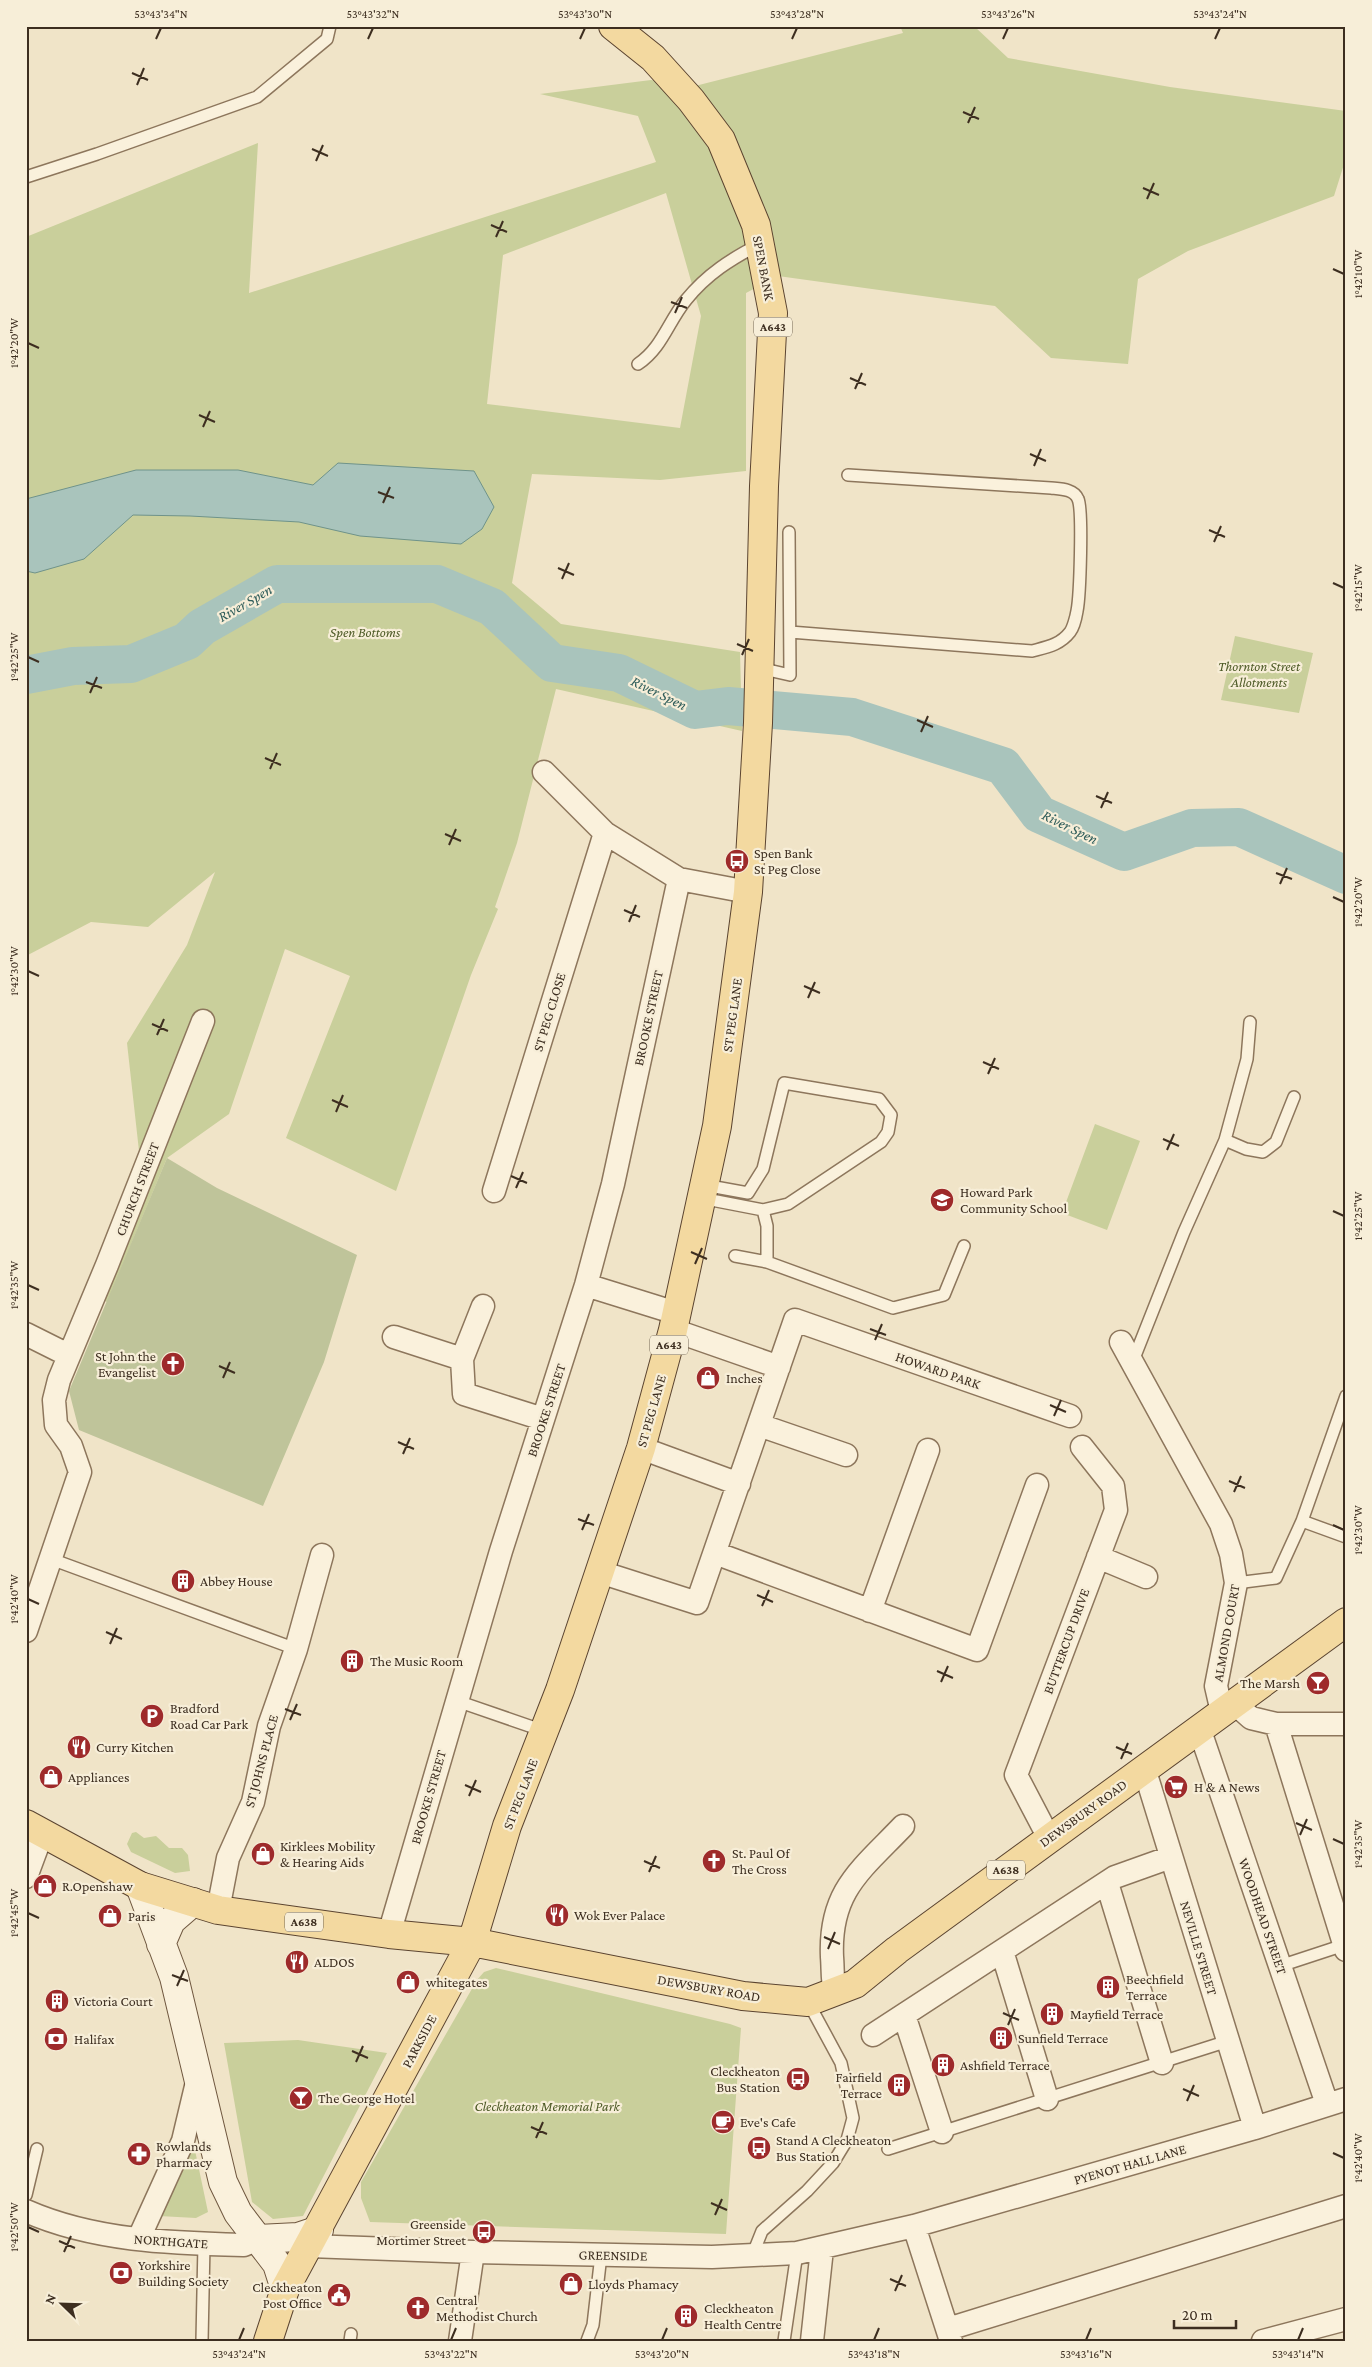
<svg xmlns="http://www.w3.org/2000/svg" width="1372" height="2367" viewBox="0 0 1372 2367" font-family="'Crimson Pro',serif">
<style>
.green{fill:#c9cf9b;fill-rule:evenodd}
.cemetery{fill:#bfc49a}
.water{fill:#a9c4bc;stroke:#6f938a}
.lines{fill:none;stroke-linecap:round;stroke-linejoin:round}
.river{stroke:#a9c4bc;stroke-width:38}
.lane-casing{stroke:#8d765c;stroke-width:14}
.street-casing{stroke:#8d765c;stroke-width:25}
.secondary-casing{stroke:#6f573f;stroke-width:30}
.primary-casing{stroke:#5b4430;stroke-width:30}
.lane{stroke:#faf1dc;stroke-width:11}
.street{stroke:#faf1dc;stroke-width:22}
.secondary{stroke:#faf1dc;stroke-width:28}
.primary{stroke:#f3d9a0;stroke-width:28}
.ticks{fill:none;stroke:#3d2e20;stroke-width:2}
.labels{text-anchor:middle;stroke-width:4.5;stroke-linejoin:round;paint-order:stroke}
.shield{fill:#f7eed8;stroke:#756857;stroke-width:1}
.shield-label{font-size:12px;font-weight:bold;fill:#3d2e20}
.street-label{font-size:14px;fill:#3d2e20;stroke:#f7eed8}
.park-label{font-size:14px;font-style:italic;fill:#4d5a26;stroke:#f7eed8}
.poi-label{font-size:14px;fill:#3d2e20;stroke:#f7eed8;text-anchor:start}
.water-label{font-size:15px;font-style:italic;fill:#2f5d5a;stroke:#f7eed8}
.neatline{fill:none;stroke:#3d2e20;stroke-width:2}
.ticks-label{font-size:12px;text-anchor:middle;fill:#3d2e20}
</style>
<rect width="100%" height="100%" fill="#f0e4c8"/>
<path class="green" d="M900,26h74l34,32 162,29 176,24v47l-12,38 -146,55 -50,28 -10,85 -77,-6 -56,-52 -217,-30 -32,17v178l-86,9 -128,-6 -20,109 49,41 179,28 2,79 -186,-42 -39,154 -22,64 3,2 -27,66 -75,216 -110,-53 64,-162 -65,-27 -56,165 -62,44 -60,144 -18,-8 50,-143 -12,-108 60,-98 28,-73 -67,55 -57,-5 -65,34v-719l232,-94 -9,150 407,-131 -18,-46 -98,-22 111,-14 44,6 208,-53zM666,193l35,123 -21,112 -193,-24 16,-149z
M1235,636l78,17 -14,60 -78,-13z
M1095,1124l45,17 -33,89 -45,-17z
M136,1832l8,6 12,-2 13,12h13l6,7 2,16 -15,2 -44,-21 -4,-8 5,-11z
M496,1968l234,56 11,4 -15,206 -356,-12 -9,-24v-16l116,-202 7,-8z
M298,2040l89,13 -84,163 -30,3 -21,-17 -28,-159z
M192,2136l16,76 -12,6 -37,-2 19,-34z"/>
<path class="cemetery" d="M167,1158l50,30 140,67 -33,107 -61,144 -184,-76 -10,-39z"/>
<path class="water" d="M338,463l136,8 20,36 -12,22 -21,15 -101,-8 -61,-14 -109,-6 -57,-1 -49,44 -49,14 -9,-2v-72l110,-29h102l75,15z"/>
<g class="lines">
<path class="river" d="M26,675l47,-9 58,-2 56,-23 15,-14 75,-43h160l55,23 60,56 67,10 76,37 33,-4 124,11 151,49 36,48 85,38 68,-24 47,-1 107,48"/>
<g class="lane-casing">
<path id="lane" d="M26,177l71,-23 160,-57 70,-58 3,-13
M638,364c24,-16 30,-42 48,-64 21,-26 45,-41 74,-56
M790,632l242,19c15,-4 28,-6 38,-19 3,-4 6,-15 7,-21 3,-15 6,-101 1,-112 -4,-10 -17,-10 -27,-11l-203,-13
M759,668l31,7 -1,-143
M1225,1140l21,9 17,3 13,-10 18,-45
M701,1198l62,12 25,-6 93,-62 7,-10 3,-17 -12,-16 -95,-16 -21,86 -15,24 -44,-8
M763,1210l4,16v36
M735,1256l32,6 126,46 51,-13 20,-49
M1133,1361l51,-129 41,-92 22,-81 3,-37
M1302,1521l44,-125
M51,1559l245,90
M1236,1583l40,-5 26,-57 44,16
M457,1701l87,30
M1280,1966l64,-21
M888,2149l340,-108
M26,2195l11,-46
M752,2256l10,-25 45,-40 26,-28 14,-23 6,-22 -12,-55 -33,-61
M202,2341l2,-97
M350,2341l1,-7
M587,2341l6,-16 8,-70
M784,2341l13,-88"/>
</g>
<g class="street-casing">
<path id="street" d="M544,772l61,61
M494,1191l111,-358 74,46 69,13
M586,1285l90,28
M483,1306l-21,53 2,35 79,25
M673,1330l106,37
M26,1334l42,21
M394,1337l68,22
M1121,1342l100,182 10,30 5,29 -20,103 6,26
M759,1425l87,30
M641,1448l98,36
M715,1553l262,97 60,-165
M1098,1557l48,20
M600,1572l97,31 98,-283 275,96
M870,1611l58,-161
M26,1631l54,-159 -9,-26 -15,-21 -2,-25 5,-20 48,-115 96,-244
M1234,1703l17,15 25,6h70
M1276,1724l70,226
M1199,1728l128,376
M1144,1768l111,360
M1049,1838l-33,-63 100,-265 -3,-24 -31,-39
M26,1877l16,-43
M1107,1883l55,180
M218,1910l10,-52 25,-56 16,-76 27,-77 26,-94
M389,1934l112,-383 85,-266 27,-101 66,-305
M1002,1951l45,148
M835,1992c-3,-11 -2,-24 -3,-35 -3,-66 29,-87 71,-131
M904,2015l38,117
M873,2035l242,-158 56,-20
M26,2211c68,30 144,32 218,34l14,-6
M914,2226l37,115
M139,2238l44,-97 15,-63
M309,2246l164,6 239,5 85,-4 117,-27 341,-98 91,-29
M948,2329l398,-123
M460,2341l13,-89
M812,2341l10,-92
M1263,2341l83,-22"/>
</g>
<g class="secondary-casing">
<path id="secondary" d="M140,1886l34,91 49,205 15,31 39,51 8,25
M161,1944l10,-23 22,-19
M258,2239l40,-2 21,-7"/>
</g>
<g class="primary-casing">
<path id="primary" d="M26,1824l114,62 78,24 171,24 83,8 271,54 65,6 47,-18 42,-34 449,-328
M268,2341l17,-52 187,-347 35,-116 53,-136 81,-242 32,-118 44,-204 31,-234 10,-169 6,-237 9,-173 -17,-88 -35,-85 -30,-40 -38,-42 -40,-32"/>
</g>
<use href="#lane" class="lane"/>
<use href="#street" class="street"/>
<use href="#secondary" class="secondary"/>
<use href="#primary" class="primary"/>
</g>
<path class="ticks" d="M156,39l5,-11M368,39l5,-11M580,39l5,-11M792,39l5,-11M1003,39l5,-11M1215,39l5,-11M132,73l16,7M137,85l7,-17M963,112l16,7M968,123l7,-16M312,149l16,7M316,161l7,-16M1143,188l16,7M1147,199l7,-16M491,225l16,7M496,237l7,-16M1333,269l11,5M671,302l16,6M675,313l7,-16M28,343l11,5M850,378l16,7M855,389l7,-16M199,415l16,7M203,427l7,-16M1030,454l16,7M1034,466l7,-17M378,492l16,6M383,503l7,-16M1209,530l16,7M1214,542l7,-16M558,568l16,7M562,579l7,-16M1333,583l11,5M737,644l16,7M742,655l7,-16M28,657l11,5M86,682l16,6M90,693l7,-16M917,720l16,7M921,732l7,-16M265,758l16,7M270,769l7,-16M1096,796l16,7M1101,808l7,-16M445,834l16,7M449,845l7,-16M1276,873l16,6M1280,884l7,-16M1333,897l11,5M624,910l16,7M629,922l7,-17M28,971l11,5M804,986l16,7M808,998l7,-16M152,1024l16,7M157,1035l7,-16M983,1062l16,7M988,1074l7,-16M332,1100l16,7M336,1112l7,-17M1163,1139l16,7M1167,1150l7,-16M511,1176l16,7M516,1188l7,-16M1333,1211l11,5M691,1252l16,7M695,1264l7,-16M28,1285l11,5M870,1329l16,6M875,1340l7,-16M219,1366l16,7M223,1378l7,-16M1050,1405l16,7M1054,1416l7,-16M398,1442l16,7M403,1454l7,-16M1229,1481l16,7M1234,1492l7,-16M578,1519l16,6M1333,1525l11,5M582,1530l7,-16M757,1595l16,7M28,1599l11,5M762,1606l7,-16M106,1632l16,7M110,1644l7,-16M937,1671l16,7M941,1682l7,-16M285,1709l16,6M290,1720l7,-16M1116,1747l16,7M1121,1759l7,-16M465,1785l16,7M469,1796l7,-16M1296,1823l16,7M1300,1835l7,-16M1333,1839l11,5M644,1861l16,7M649,1872l7,-16M28,1913l11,5M824,1937l16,7M828,1949l7,-17M172,1975l16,6M177,1986l7,-16M1003,2013l16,7M1008,2025l7,-16M352,2051l16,7M356,2062l7,-16M1183,2089l16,7M1187,2101l7,-16M531,2127l16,7M536,2138l7,-16M1333,2153l11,5M711,2203l16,7M715,2215l7,-16M28,2227l11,5M59,2241l16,7M64,2252l7,-16M890,2279l16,7M895,2291l7,-16M239,2340l5,-12M451,2340l5,-12M662,2340l5,-12M874,2340l5,-12M1086,2340l5,-12M1298,2340l5,-12"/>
<defs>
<g id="bus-disc" transform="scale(1.25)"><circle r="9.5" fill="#9e2a2b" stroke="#f7eed8"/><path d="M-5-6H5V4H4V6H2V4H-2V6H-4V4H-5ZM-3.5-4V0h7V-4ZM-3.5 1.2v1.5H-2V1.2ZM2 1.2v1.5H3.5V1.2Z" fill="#fff"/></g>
<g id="school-disc" transform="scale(1.25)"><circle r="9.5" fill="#9e2a2b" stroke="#f7eed8"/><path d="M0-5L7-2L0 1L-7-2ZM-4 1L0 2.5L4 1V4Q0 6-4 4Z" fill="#fff"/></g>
<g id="church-disc" transform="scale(1.25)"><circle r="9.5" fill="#9e2a2b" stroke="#f7eed8"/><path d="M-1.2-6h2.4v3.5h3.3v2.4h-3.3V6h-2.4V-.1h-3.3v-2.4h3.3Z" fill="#fff"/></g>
<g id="shop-disc" transform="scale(1.25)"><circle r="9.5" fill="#9e2a2b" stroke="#f7eed8"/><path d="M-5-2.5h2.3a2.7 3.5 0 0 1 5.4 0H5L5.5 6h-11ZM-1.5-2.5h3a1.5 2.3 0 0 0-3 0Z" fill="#fff"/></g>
<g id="building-disc" transform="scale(1.25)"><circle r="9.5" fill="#9e2a2b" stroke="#f7eed8"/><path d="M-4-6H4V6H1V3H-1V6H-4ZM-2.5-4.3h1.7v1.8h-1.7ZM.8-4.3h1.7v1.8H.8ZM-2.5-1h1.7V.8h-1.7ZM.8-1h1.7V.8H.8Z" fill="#fff"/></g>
<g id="bar-disc" transform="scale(1.25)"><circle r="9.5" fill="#9e2a2b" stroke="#f7eed8"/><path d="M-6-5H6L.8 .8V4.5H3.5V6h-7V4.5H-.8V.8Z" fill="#fff"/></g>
<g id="parking-disc" transform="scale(1.25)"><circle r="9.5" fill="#9e2a2b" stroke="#f7eed8"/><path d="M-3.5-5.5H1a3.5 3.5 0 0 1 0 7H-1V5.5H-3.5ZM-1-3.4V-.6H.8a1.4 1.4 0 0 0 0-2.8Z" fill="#fff"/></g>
<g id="restaurant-disc" transform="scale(1.25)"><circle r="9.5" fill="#9e2a2b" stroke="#f7eed8"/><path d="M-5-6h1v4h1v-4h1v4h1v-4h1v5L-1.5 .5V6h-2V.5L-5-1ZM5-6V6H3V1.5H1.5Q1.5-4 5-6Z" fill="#fff"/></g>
<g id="supermarket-disc" transform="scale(1.25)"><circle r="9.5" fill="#9e2a2b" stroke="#f7eed8"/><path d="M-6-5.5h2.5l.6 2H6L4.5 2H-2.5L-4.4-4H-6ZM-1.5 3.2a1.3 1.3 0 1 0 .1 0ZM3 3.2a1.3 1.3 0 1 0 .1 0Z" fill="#fff"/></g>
<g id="bank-disc" transform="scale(1.25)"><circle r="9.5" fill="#9e2a2b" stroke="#f7eed8"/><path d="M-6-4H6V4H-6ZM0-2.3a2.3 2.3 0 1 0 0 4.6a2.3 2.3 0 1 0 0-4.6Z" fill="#fff"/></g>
<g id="cafe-disc" transform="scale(1.25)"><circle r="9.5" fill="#9e2a2b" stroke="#f7eed8"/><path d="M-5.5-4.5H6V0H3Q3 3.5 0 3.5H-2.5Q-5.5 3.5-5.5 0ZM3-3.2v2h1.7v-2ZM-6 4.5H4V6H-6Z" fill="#fff"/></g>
<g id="pharmacy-disc" transform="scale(1.25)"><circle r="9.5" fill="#9e2a2b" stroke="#f7eed8"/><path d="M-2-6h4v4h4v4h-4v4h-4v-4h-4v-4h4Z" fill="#fff"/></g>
<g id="civic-disc" transform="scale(1.25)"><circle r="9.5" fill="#9e2a2b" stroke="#f7eed8"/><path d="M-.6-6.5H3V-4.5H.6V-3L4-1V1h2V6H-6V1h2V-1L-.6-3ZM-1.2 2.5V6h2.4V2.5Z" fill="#fff"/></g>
</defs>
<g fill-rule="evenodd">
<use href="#bus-disc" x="737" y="861"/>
<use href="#school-disc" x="942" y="1200"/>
<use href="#church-disc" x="173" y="1364"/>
<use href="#shop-disc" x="708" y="1378"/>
<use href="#building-disc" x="183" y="1581"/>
<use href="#building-disc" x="352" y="1661"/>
<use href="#bar-disc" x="1318" y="1683"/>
<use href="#parking-disc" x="152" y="1716"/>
<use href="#restaurant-disc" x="79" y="1747"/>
<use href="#shop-disc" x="51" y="1777"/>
<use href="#supermarket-disc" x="1176" y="1787"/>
<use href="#shop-disc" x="263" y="1854"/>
<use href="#church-disc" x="714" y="1861"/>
<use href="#shop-disc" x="45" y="1886"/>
<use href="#restaurant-disc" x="557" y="1915"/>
<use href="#shop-disc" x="110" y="1916"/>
<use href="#restaurant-disc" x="297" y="1962"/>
<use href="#shop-disc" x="408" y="1982"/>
<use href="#building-disc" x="1108" y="1987"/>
<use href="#building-disc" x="57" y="2001"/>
<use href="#building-disc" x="1052" y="2014"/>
<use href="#building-disc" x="1001" y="2038"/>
<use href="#bank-disc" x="56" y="2039"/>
<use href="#building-disc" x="943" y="2065"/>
<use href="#bus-disc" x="798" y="2079"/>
<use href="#building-disc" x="899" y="2085"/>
<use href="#bar-disc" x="301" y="2098"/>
<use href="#cafe-disc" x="723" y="2122"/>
<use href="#bus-disc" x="759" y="2148"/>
<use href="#pharmacy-disc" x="139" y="2154"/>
<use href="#bus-disc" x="484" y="2232"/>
<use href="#bank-disc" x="121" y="2273"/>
<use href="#shop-disc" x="571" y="2284"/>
<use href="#civic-disc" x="339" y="2295"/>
<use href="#church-disc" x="418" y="2308"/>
<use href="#building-disc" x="686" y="2316"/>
</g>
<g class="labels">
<g class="shield">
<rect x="754" y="317.5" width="38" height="19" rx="4"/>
<rect x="650" y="1335.5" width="38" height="19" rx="4"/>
<rect x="987" y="1860.5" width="38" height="19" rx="4"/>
<rect x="285" y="1912.5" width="38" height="19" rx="4"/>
</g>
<g class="shield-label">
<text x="773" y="331">A643</text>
<text x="669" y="1349">A643</text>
<text x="1006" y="1874">A638</text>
<text x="304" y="1926">A638</text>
</g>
<g class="street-label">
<text transform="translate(764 268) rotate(79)" y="5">SPEN BANK</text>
<text transform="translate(549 1012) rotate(-73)" y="5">ST PEG CLOSE</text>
<text transform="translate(732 1015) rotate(-82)" y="5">ST PEG LANE</text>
<text transform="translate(648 1018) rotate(-78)" y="5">BROOKE STREET</text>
<text transform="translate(137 1189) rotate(-69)" y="5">CHURCH STREET</text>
<text transform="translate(938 1370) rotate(19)" y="5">HOWARD PARK</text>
<text transform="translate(546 1410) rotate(-72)" y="5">BROOKE STREET</text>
<text transform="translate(651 1411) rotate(-74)" y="5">ST PEG LANE</text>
<text transform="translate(1226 1633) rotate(-80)" y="5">ALMOND COURT</text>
<text transform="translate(1066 1641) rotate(-70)" y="5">BUTTERCUP DRIVE</text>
<text transform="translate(261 1761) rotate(-75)" y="5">ST JOHNS PLACE</text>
<text transform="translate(520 1794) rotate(-69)" y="5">ST PEG LANE</text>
<text transform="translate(428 1797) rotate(-74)" y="5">BROOKE STREET</text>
<text transform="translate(1083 1813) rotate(-36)" y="5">DEWSBURY ROAD</text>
<text transform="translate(1263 1916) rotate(71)" y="5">WOODHEAD STREET</text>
<text transform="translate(1199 1948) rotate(73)" y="5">NEVILLE STREET</text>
<text transform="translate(709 1988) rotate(10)" y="5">DEWSBURY ROAD</text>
<text transform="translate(419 2041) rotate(-62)" y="5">PARKSIDE</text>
<text transform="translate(1130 2164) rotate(-16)" y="5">PYENOT HALL LANE</text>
<text transform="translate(171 2241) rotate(4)" y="5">NORTHGATE</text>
<text transform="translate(613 2255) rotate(1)" y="5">GREENSIDE</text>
</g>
<g class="park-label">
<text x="365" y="637">Spen Bottoms</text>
<text x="1259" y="671">Thornton Street<tspan x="1259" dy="16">Allotments</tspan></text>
<text x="547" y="2111">Cleckheaton Memorial Park</text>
</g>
<g class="poi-label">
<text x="754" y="858">Spen Bank<tspan x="754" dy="16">St Peg Close</tspan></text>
<text x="960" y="1197">Howard Park<tspan x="960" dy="16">Community School</tspan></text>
<text x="156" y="1361" text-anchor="end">St John the<tspan x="156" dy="16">Evangelist</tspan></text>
<text x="726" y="1383">Inches</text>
<text x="200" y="1586">Abbey House</text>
<text x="370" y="1666">The Music Room</text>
<text x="1300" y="1688" text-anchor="end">The Marsh</text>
<text x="170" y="1713">Bradford<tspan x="170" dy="16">Road Car Park</tspan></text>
<text x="96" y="1752">Curry Kitchen</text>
<text x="68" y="1782">Appliances</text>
<text x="1194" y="1792">H &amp; A News</text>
<text x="280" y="1851">Kirklees Mobility<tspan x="280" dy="16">&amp; Hearing Aids</tspan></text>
<text x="732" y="1858">St. Paul Of<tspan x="732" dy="16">The Cross</tspan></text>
<text x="62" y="1891">R.Openshaw</text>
<text x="574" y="1920">Wok Ever Palace</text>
<text x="128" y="1921">Paris</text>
<text x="314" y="1967">ALDOS</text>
<text x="1126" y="1984">Beechfield<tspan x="1126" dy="16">Terrace</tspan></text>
<text x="426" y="1987">whitegates</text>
<text x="74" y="2006">Victoria Court</text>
<text x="1070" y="2019">Mayfield Terrace</text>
<text x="1018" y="2043">Sunfield Terrace</text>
<text x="74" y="2044">Halifax</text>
<text x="960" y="2070">Ashfield Terrace</text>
<text x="780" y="2076" text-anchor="end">Cleckheaton<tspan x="780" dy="16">Bus Station</tspan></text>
<text x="882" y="2082" text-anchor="end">Fairfield<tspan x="882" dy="16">Terrace</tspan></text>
<text x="318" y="2103">The George Hotel</text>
<text x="740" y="2127">Eve's Cafe</text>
<text x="776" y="2145">Stand A Cleckheaton<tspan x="776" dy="16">Bus Station</tspan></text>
<text x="156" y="2151">Rowlands<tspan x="156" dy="16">Pharmacy</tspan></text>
<text x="466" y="2229" text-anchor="end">Greenside<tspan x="466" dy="16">Mortimer Street</tspan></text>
<text x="138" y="2270">Yorkshire<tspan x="138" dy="16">Building Society</tspan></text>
<text x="588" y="2289">Lloyds Phamacy</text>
<text x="322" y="2292" text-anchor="end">Cleckheaton<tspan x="322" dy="16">Post Office</tspan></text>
<text x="436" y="2305">Central<tspan x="436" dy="16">Methodist Church</tspan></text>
<text x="704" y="2313">Cleckheaton<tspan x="704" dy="16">Health Centre</tspan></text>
</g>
<g class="water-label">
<text transform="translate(245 603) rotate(-30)" y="5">River Spen</text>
<text transform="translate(659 693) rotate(26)" y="5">River Spen</text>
<text transform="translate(1070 827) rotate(26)" y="5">River Spen</text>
</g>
</g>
<rect width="1372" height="2367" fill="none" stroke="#f7eed8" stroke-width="55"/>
<g transform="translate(62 2304) rotate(293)" stroke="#f7eed8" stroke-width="4" paint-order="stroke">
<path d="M0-4L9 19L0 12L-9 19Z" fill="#3d2e20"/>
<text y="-8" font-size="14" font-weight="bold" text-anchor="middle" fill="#3d2e20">N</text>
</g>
<path d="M1174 2320v8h62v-8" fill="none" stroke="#3d2e20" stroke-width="2.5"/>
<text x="1182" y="2320" font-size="15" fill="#3d2e20" stroke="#f7eed8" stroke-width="4" paint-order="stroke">20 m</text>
<rect x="28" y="28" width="1316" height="2312" class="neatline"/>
<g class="ticks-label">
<text x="161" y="18">53°43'34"N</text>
<text x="373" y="18">53°43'32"N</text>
<text x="585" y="18">53°43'30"N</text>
<text x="797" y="18">53°43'28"N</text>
<text x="1008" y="18">53°43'26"N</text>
<text x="1220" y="18">53°43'24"N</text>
<text transform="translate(1358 274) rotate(-90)" y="4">1°42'10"W</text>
<text transform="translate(14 343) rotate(-90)" y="4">1°42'20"W</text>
<text transform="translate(1358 588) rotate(-90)" y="4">1°42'15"W</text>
<text transform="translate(14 657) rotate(-90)" y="4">1°42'25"W</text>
<text transform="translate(1358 902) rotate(-90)" y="4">1°42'20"W</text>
<text transform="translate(14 971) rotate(-90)" y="4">1°42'30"W</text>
<text transform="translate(1358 1216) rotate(-90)" y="4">1°42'25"W</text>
<text transform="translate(14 1285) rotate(-90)" y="4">1°42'35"W</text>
<text transform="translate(1358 1530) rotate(-90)" y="4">1°42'30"W</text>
<text transform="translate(14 1599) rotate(-90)" y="4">1°42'40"W</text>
<text transform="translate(1358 1844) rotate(-90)" y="4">1°42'35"W</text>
<text transform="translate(14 1913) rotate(-90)" y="4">1°42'45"W</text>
<text transform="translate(1358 2158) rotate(-90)" y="4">1°42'40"W</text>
<text transform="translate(14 2227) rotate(-90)" y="4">1°42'50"W</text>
<text x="239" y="2358">53°43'24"N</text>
<text x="451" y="2358">53°43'22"N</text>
<text x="662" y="2358">53°43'20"N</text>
<text x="874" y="2358">53°43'18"N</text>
<text x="1086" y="2358">53°43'16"N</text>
<text x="1298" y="2358">53°43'14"N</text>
</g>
</svg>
